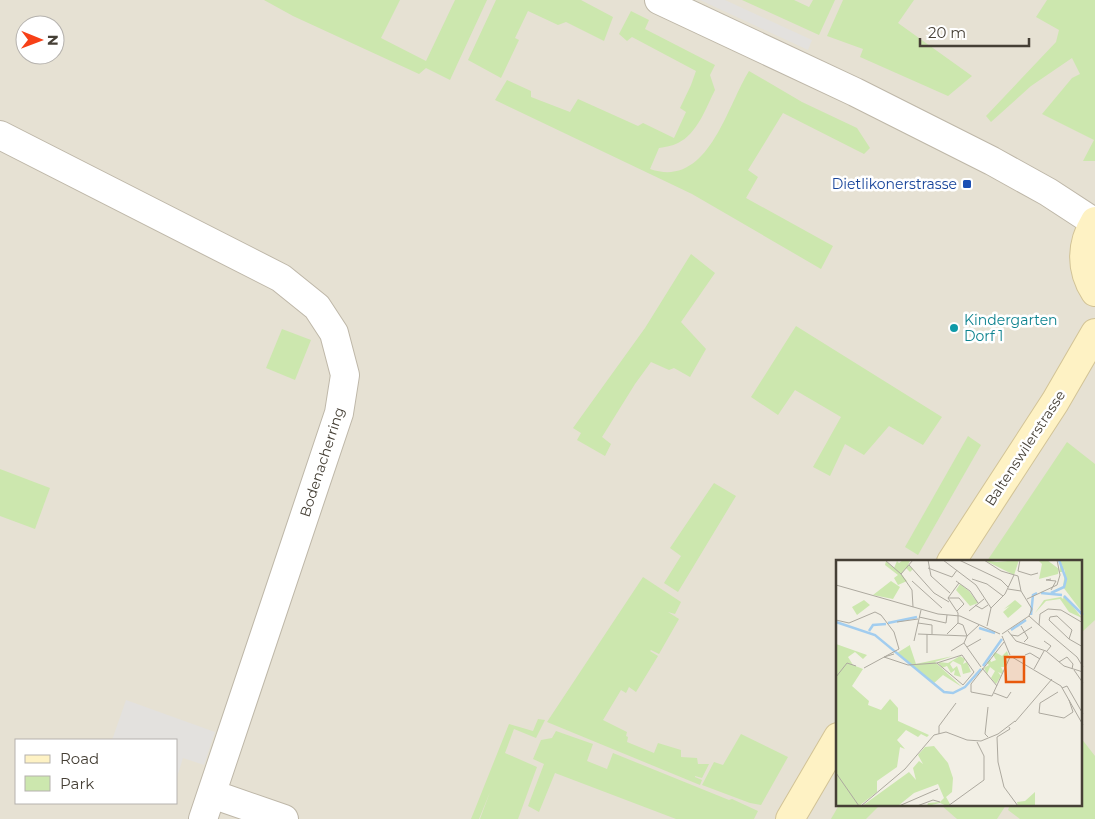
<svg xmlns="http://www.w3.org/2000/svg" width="1095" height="819" viewBox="0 0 1095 819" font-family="Montserrat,sans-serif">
<rect width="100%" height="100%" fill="#f2efe5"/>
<path fill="#e6e1d3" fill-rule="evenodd" d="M0,0h1095v819h-1095zM25,25h30v30h-30zM838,562h243v243h-243zM16,740h160v63h-160z"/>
<g fill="#cce7ae">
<path d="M264,0h136l-19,38 45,23 29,-61h32l-37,80 -24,-12 -7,6 -126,-58z"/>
<path d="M496,0h85l32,17 -9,24 -38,-19 -8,3 -30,-14 -13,27 4,2 -18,38 -33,-18z"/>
<path d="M742,0h52l15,7 4,-7h22l-16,35z"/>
<path d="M843,0h71l-16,23 74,53 -24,20 -88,-39 3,-8 -36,-13z"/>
<path d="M1047,0h48v161h-12l11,-21 -52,-26 30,-36 8,-4 -8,-16 -41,28 -40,36 -5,-6 70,-74 3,-12 -23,-13z"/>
<path d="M631,11l18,9 -4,9 70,36 -5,10 5,15c-9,18 -18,44 -37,53 -6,3 -13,4 -19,5l-9,21c58,20 76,-61 99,-98l53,31 55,26 13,20 -6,6 -81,-41 -35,57 10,7 -12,21 87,48 -12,23 -129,-75 -197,-94 12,-20 24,11v6l39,15 8,-13 60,27 5,-3 31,15 12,-26 -6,-4 11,-23 5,-14 -64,-34 -5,4 -8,-7z"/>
<path d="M691,254l24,19 -34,49 25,27 -16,28 -16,-9 -5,2 -18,-8 -16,22 -33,53 9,7 -6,12 -28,-16 4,-7 -8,-5 72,-100z"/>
<path d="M796,326l146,91 -19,28 -34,-19 -25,29 -19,-11 -15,32 -17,-9 28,-50 -46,-27 -17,25 -27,-18z"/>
<path d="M282,329l29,11 -16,40 -29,-12z"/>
<path d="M968,436l13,9 -63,110 -13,-8z"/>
<path d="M1067,442l28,22v156l-14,13v-71l-94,-1z"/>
<path d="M0,469l50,19 -15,41 -35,-13z"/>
<path d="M714,483l22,13 -58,96 -14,-9 17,-27 -11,-8z"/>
<path d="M643,577l38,25 -6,12 -7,-2 11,7 -20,35 -8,-4 -1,1 8,5 -22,36 -7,-5 -3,6 -5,-3 -18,30 24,12 -1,4 2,1 -1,5 27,11 4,-10 23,7v7l16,1 1,6h11l-7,14 -7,-2v1l7,3 -2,5 -153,-63z"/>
<path d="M538,719l7,1 -9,18 -22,-9 -9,24 32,14 -19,52h-38l10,-27 -11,27h-8l38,-95 24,7z"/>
<path d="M556,731l37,13 -6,17 20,8 6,-16 116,47 3,-1 26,12 -4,8h-78l-121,-46 -16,39 -11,-6 16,-42 -11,-5 8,-19 11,-2z"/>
<path d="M741,734l47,23 -27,48 -11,-2 -48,-18 12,-23 9,3z"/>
<path d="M1081,738l14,18v63h-75l-12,-9 2,-5h71z"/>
<path d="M839,805h41l-14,14h-35z"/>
<path d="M941,805h65l-9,14h-40z"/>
</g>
<g fill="#e3e1de">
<path d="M700,0h25l87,40 -4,10z"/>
<path d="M126,700l89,32 -11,33 -21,-7 -7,22v-40h-64z"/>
</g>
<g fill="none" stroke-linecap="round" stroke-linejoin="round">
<defs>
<g id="minor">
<path d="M659,0l196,92 137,69 56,31 46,30"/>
<path d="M0,135l281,143 36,29 17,26 11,42 -6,38 -136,406"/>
<path d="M212,794l72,25"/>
</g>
<g id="secondary">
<path d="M1095,221c-14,23 -15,48 0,71"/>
<path d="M951,562l104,-160 40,-69"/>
<path d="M790,819l48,-82"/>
</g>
</defs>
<use href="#minor" stroke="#beb7a8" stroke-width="30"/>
<use href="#secondary" stroke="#d2c396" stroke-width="30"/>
<use href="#minor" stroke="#fff" stroke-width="28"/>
<use href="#secondary" stroke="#fef2c4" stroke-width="28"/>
</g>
<rect fill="#1a4fb4" stroke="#fff" stroke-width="2" x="962" y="179" width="10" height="10" rx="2.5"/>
<circle fill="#0f9aa8" stroke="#fff" stroke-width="2" cx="954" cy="328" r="5"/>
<g text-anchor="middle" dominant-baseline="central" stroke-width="5" stroke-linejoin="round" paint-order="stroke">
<g font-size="14" fill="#164399" stroke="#fff" text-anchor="end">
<text x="957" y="184">Dietlikonerstrasse</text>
</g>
<g font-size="14" fill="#0d838f" stroke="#fff" text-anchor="start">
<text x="964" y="320">Kindergarten<tspan x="964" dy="16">Dorf 1</tspan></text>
</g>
<g font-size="14" fill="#453f35" stroke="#fff">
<text transform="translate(1025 448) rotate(-57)">Baltenswilerstrasse</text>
<text transform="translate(322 462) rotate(-72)">Bodenacherring</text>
</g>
</g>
<g transform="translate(836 560)">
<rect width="246" height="246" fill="#f2efe5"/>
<path d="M67,0l7,1 -2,4 5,4 -3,3 -4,-4 -5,6 6,7 -9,4 -4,-7 4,-3 -13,-10 1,-4 8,7 3,-7 2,2zM148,0l13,2 22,-2 -5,15zM202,0h9l12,9 -1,5 -19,5 3,-15zM222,0h24v52l-19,-25 2,-15 -1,-3v3h-4v-8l3,2zM55,21l9,6 -7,12 -20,-4zM124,24l9,7 9,12 -8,3 -14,-16zM228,35l18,23 -13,-6 -9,-13 -14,2 -11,12 9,-13 17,-3 2,2zM28,40l6,5 -13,10 -5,-8zM179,40l7,6 -14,12 -5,-6 7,-6 -6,3zM0,84l31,11 -4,4 -8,-7 -7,5 5,8 10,4 -11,17 17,15 -1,4 13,5 9,-11 8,9v13l31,14 -2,2 -6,-3 -3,3 -12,-7 -9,10 8,9 -5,-2 -3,20 -20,14v11l-18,14h-23zM74,85v1l6,18h-5l-14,-11zM171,91l2,6 -5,1 3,3 -3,6h-3l2,4 -1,3 -4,-2 3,4 -5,8 -5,-6 4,-7 -5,-4 -3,7 -3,-6 5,-3 -2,-2 3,-4 1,3 5,-2 -3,-5 2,-3 7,4zM117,96l-18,6 27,25 -19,-12 -10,9 -22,-19zM124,96l5,3 -2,5 4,-2 4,10 -8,2 -2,-9 -8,-4 -3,3 3,5 4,-3 4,11 -7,-2 1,-5 -4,3 -4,-7 -5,2 -4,-6 10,1zM98,186l14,17 5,15 -1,14 -6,5 4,7 -3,2 -7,-3 -13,3 1,-3 12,-1 4,-4 -6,-14 -24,9 -16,13h-36l47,-34 7,8 -3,-12 6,-7 4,3 -5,-9 7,-8zM199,232v14h-17l-1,-4 8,-1z" fill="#cce7ae"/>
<path fill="none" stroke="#a2cdef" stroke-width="2.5" d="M205,33l21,2M215,33l13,-6 2,-8 -7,-19M228,36l19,19M195,55l2,-20 4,-2M0,62l39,13 69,57 9,1 12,-6 16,-18M52,63l29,-6M143,68l16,5M175,70l15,-10M33,71l4,-6 13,-1M147,106l19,-27"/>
<path fill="none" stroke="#ada99f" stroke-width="1" d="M49,0l16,14 11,16 1,17M92,0l3,16 19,17M107,0l33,25 15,23 -4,18M123,0l42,20 7,7M148,0l17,11 17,5 3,15M184,0l-2,11 13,4 7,-2M73,5l25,28 15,9M92,8l24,9 5,-7M65,14l12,-14M136,19l15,5 16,12M215,19l-5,1 10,1 -5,9M76,21l30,27M120,21l14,10 8,12M0,25l102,29 22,2 40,18M172,29l13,2 11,18 -3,7M112,38h11l5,6 -7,7M191,39l30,-14 3,-10 -3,-15M139,45l7,4 6,-4M155,48l14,-14 9,-19M133,51l15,-12M221,56l15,14 -3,9 -20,-19 1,-3zM83,57l27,6 1,-8M0,60l13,3 26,-11 6,3 13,17 5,17 -35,19M61,62l21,-3M82,63l14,2v9M122,63l5,2 4,11 -3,7 17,24M122,63v-10l-10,-15 11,-15M203,65l38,32 6,10M185,66l7,12 -4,4M172,71l8,10 30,10 18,15 19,6M82,74l49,2 12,-11M111,74l11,-11M166,74l27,-18 10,9 1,-11 8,-5 13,1 22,13M175,75l7,1 14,-9M166,76l8,19M233,79l14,8M78,81l7,-31M208,81l7,5 -4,5M168,82l-33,42v8l21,4 18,-39M131,87l14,-8M115,91l13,-8M91,93v-19M58,94l-10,3 24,8 29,-2 25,-8 12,17 -11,13 -26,-22M189,95l5,-2 10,6M176,97l49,29 22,39M223,102l8,-5 6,7 -1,5M146,108l15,18M198,109l10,-18M238,110l9,13M0,117l11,-14 9,3M226,128l5,-2 16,28M158,133l13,5 4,-6M204,143l-1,10 25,5 9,-6 -4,-12M204,143l18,-11M179,162l37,-43M173,167l1,2 -13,8 1,25 6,25 14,19M103,174v-8l17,-23M152,177l-3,-3 3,-27M0,213l23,33M25,246l44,-37 29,-34 12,-3 21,8 14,1 17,-7 17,-13M63,246l39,-17M81,246l16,-6 7,2M112,246l36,-26v-24l-7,-14"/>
<path fill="#e8590c" fill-opacity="0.15" stroke="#e8590c" stroke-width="2.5" d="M169,97h19v25h-18z"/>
<rect width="246" height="246" fill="none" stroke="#453f35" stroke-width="2.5"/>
</g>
<rect x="15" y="739" width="162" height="65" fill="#ffffff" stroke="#b5b2ae"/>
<rect x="25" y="755" width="25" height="8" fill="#fef2c4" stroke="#b5b2ae"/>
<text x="60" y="764" font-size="15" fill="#453f35">Road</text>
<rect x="25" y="776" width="25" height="15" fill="#cce7ae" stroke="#b5b2ae"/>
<text x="60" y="789" font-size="15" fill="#453f35">Park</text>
<g transform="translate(40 40) rotate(91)"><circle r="24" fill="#ffffff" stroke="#b5b2ae"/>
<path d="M0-4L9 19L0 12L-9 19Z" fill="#f74017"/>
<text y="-8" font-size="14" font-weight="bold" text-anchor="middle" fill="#453f35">N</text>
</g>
<path d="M920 38v8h109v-8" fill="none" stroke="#453f35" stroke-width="2.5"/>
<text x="928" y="38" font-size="15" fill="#453f35" stroke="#ffffff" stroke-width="4" paint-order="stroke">20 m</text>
</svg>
